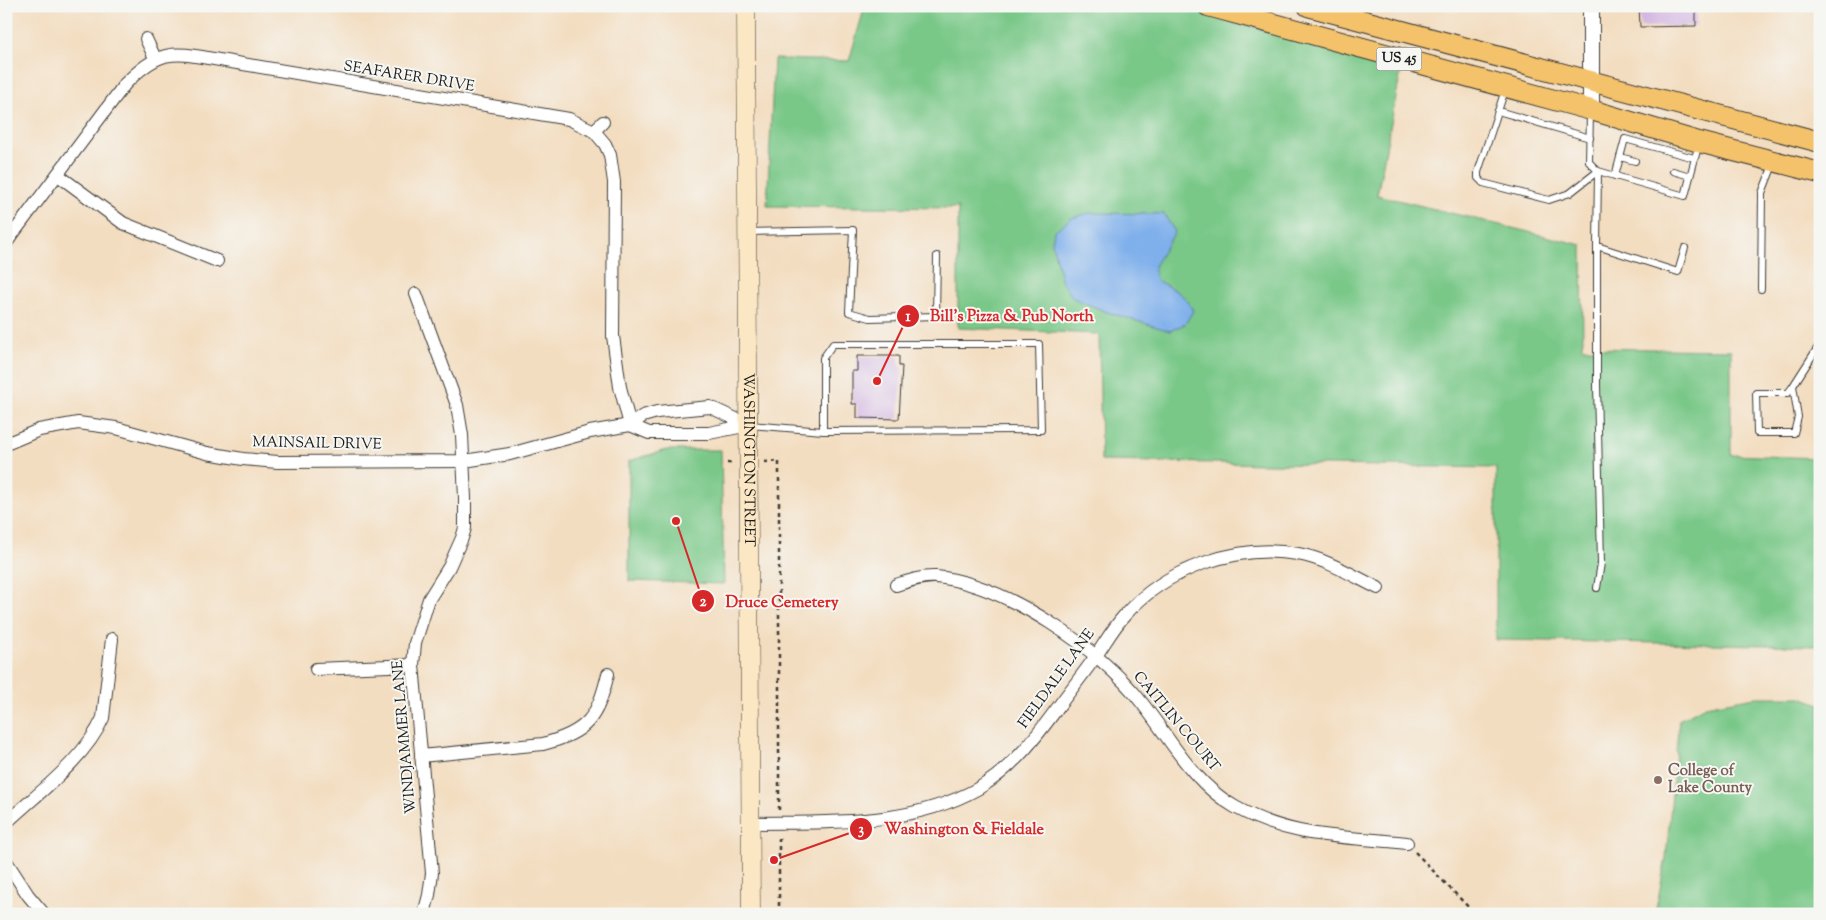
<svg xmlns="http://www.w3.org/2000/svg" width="1826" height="920" viewBox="0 0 1826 920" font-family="'Sorts Mill Goudy',serif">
<rect width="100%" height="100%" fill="#f6f6f2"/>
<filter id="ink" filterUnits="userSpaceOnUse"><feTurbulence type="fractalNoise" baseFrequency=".02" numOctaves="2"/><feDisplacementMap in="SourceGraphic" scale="10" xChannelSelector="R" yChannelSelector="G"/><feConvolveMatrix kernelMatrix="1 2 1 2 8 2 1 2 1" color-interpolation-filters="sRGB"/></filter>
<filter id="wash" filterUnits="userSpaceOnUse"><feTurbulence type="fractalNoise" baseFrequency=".0096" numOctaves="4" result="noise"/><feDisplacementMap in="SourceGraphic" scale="20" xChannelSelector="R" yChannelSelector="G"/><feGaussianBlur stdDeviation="1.12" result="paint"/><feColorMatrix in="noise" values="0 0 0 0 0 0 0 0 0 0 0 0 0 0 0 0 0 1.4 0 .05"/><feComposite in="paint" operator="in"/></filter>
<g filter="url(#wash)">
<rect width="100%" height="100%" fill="#f3ddc0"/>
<g fill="#79c888" stroke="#4a7252">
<path d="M865,6h312l225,60 -25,129 205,50 1,103 148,2v105l89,3v188l-324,-6v-172l-395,-7 -2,-127 -141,-6v-120l-191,-2 7,-147 75,2z"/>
<path d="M666,450h55l3,134 -95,-3v-120z"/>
<path d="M1755,697h46l19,7v210h-165l11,-56 13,-138 26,-14z"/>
</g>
<path fill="#80b0eb" stroke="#4e6684" d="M1089,213l75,1 11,18 -21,34 2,14c16,9 30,13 37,31l-8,13 -15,7 -63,-19 -34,-14 -11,-16 -10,-39 2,-12 18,-13z"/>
<g id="blocks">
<g fill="#d4b7e2">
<path d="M1639,6h57v20l-56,1z"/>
<path d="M857,356h42v10h3l-3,53 -42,-1v-14h-5v-33h5z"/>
</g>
</g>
</g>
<g filter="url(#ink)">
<use href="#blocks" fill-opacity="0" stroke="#3c3935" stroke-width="1"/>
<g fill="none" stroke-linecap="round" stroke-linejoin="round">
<defs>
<g id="service">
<path d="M1505,90l-27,82v6l5,5 66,17 21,-7 28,-22 87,25 14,-53"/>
<path d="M1498,111l92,27"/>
<path d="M1590,113l-1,49 9,9 -1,75 81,26 7,-24"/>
<path d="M1620,157l15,4"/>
<path d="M1673,171l17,5"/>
<path d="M1615,176l10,-37 69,19"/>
<path d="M748,232l105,-2 -4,82 21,6 66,-2 1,-60"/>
<path d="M1761,289l1,-96 11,-28"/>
<path d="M1793,386l-5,7h-32l1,40h37l4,-16 -5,-31 27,-42"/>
<path d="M750,425l73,6 218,-1 -2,-86h-206l-10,14v73"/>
<path d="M1597,588l4,-25 -4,-178v-139"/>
</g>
<g id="minor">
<path d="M146,39l9,19"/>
<path d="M594,131l9,-9"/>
<path d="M58,175l65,48 94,38"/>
<path d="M6,243l119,-159c38,-39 51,-31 100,-23l344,58 25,12 11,13 5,11 4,27 -1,154 7,51 10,38"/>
<path d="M416,294l41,111 5,30 3,63v30l-3,10 -13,29 -20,32 -14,44 -2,22 19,208 -3,22 -5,19"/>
<path d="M630,425l19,8h60l40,-8"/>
<path d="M6,444l33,-14 39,-7 38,5 91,25 36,6 35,3 186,-1 46,-7 80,-22 40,-7 13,-9 14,-4 53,-5 39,18"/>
<path d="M896,585c13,-4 26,-9 40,-8 69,7 165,72 206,126 29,37 51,80 93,104 57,32 109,29 172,36"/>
<path d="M316,669l97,-4"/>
<path d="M421,756l122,-12c45,-12 54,-26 65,-70"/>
<path d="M6,823c32,-30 79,-64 97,-105l9,-79"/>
<path d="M751,823c76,-1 159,4 228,-35 36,-21 61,-56 85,-89 12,-16 23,-30 34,-46 8,-12 16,-26 26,-37 41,-47 112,-73 174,-62 28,5 54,21 80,34"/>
<path d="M6,861l22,34 16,19"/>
</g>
<path id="tertiary" d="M1591,6v104"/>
<g id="secondary">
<path id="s1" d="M746,6l5,908"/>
</g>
<g id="primary">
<path d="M1208,6l383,104 108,32 121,31"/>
<path d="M1308,6l512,136"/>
</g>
</defs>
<use href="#service" stroke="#3c3935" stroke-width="8"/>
<use href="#minor" stroke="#3c3935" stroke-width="14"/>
<use href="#tertiary" stroke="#3c3935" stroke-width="18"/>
<use href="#secondary" stroke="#3c3935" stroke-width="19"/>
<use href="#primary" stroke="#3c3935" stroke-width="22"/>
<g stroke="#3c3935" stroke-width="2.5" stroke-dasharray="4 4" stroke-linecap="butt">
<path d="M764,462l15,-1v349"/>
<path d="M727,463h6"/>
<path d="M1415,852l60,62"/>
<path d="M779,914v-79"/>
</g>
<use href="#service" stroke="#fff" stroke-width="6"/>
<use href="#minor" stroke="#fff" stroke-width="12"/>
<use href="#tertiary" stroke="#fff" stroke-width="16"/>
<use href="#secondary" stroke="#fbe7c3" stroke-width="18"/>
<use href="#primary" stroke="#f4c26a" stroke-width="20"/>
</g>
</g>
<circle fill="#8d6e63" stroke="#f6f6f2" stroke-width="2" cx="1658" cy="780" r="5"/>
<g text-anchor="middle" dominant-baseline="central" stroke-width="4" stroke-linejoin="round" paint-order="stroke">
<rect fill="#f6f6f2" stroke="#5d5d5c" stroke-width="1" x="1376.5" y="47.5" width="45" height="23" rx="4"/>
<g font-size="14" font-weight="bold" fill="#1c1c1c">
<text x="1399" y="59">US 45</text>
</g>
<g font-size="15" fill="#1c1c1c" stroke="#f6f6f2">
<text transform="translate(409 77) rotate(9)">SEAFARER DRIVE</text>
<text transform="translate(317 444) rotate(1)">MAINSAIL DRIVE</text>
<text stroke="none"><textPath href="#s1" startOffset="454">WASHINGTON STREET</textPath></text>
<text transform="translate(1057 679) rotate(-54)">FIELDALE LANE</text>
<text transform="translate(1176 722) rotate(50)">CAITLIN COURT</text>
<text transform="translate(405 737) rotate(-95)">WINDJAMMER LANE</text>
</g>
<g font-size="15" font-weight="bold" fill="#785e54" stroke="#f6f6f2" text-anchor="start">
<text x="1668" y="771">College of<tspan x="1668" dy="17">Lake County</tspan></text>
</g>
</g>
<path fill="none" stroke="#d62828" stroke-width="2" d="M877 381L908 316M676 521L703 601M774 860L861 829"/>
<g fill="#d62828" stroke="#f6f6f2" stroke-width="2">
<circle cx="877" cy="381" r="5"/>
<circle cx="676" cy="521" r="5"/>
<circle cx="774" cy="860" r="5"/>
<circle cx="908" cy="316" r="12"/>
<circle cx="703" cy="601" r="12"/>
<circle cx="861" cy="829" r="12"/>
</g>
<g font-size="15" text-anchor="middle" font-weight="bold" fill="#fff">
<text x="908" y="321">1</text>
<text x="703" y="606">2</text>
<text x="861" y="834">3</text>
</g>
<g font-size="16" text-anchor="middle" font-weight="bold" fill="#d62828" stroke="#f6f6f2" stroke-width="4" stroke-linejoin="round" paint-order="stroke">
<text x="1012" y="321">Bill's Pizza &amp; Pub North</text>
<text x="782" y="607">Druce Cemetery</text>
<text x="964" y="834">Washington &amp; Fieldale</text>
</g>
<rect width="1826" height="920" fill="none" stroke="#f6f6f2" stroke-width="25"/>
</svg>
